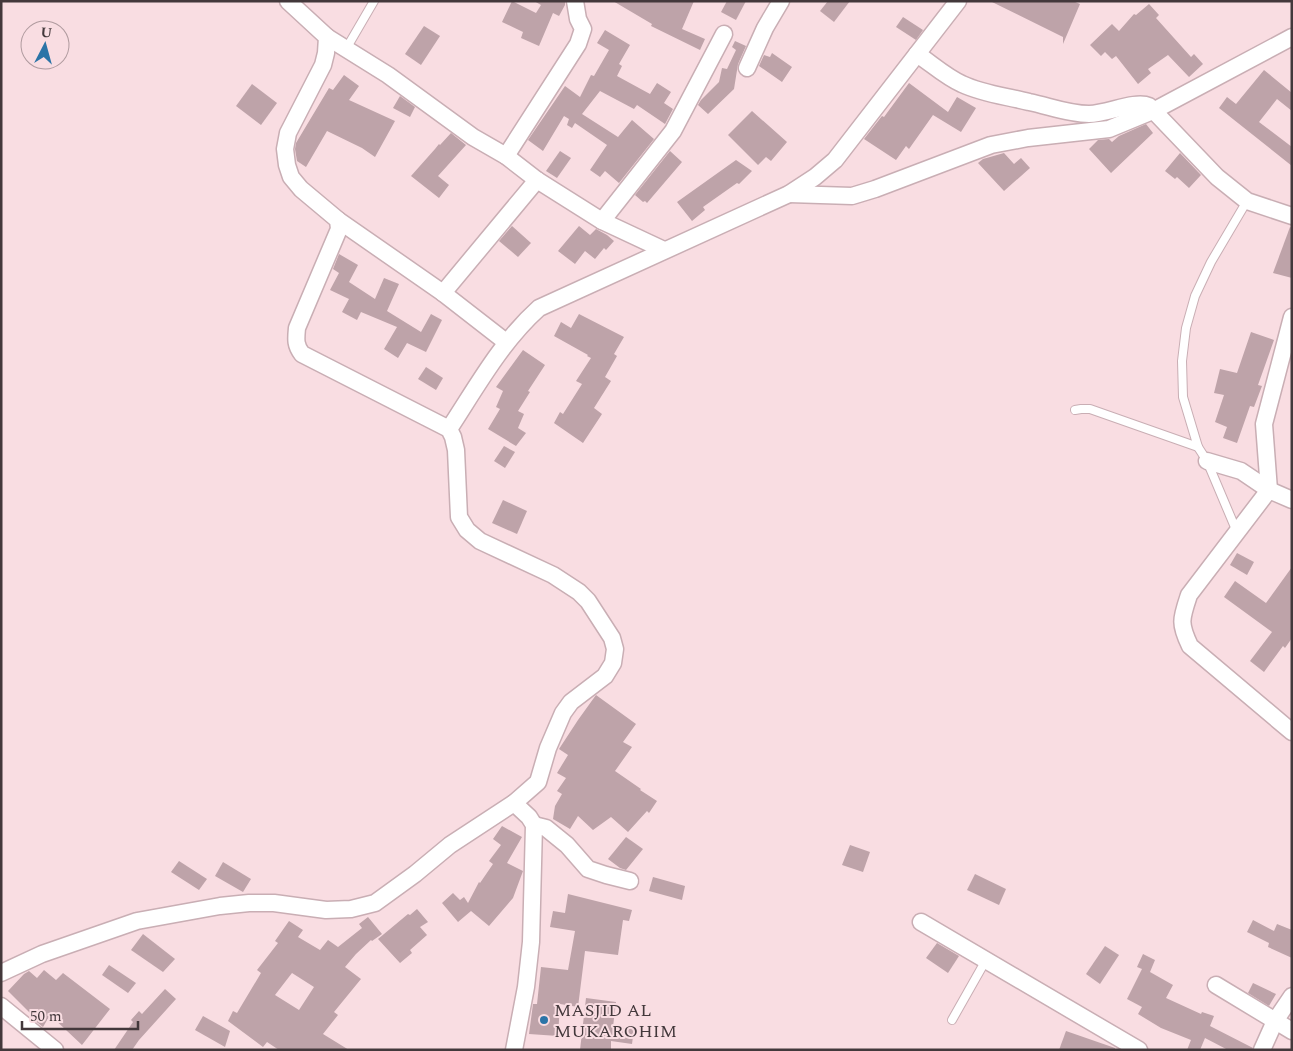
<svg xmlns="http://www.w3.org/2000/svg" width="1293" height="1051" viewBox="0 0 1293 1051" font-family="Spectral,serif">
<rect width="100%" height="100%" fill="#f9dde2"/>
<g fill="#bea3a9" fill-rule="evenodd">
<path d="M512,1l24,12 5,-8 -7,-4h31v4l-6,11 -6,-3 -14,33 -18,-8 2,-6 -21,-10z"/>
<path d="M613,1h81l-12,28 23,10 -5,11 -49,-24 1,-2z"/>
<path d="M727,1h19l-10,19 -15,-8z"/>
<path d="M828,1h22l-16,21 -14,-11z"/>
<path d="M990,1h83l7,3 -17,40v-7z"/>
<path d="M1149,4l10,11 -3,3 35,39 3,-3 9,10 -14,13 -21,-22 -20,14 3,4 -13,11 -22,-28 -4,3 -7,-7 -4,4 -11,-11 22,-21 7,7 15,-17 2,1z"/>
<path d="M903,17l20,13 -7,10 -20,-13z"/>
<path d="M424,26l16,10 -19,29 -16,-11z"/>
<path d="M605,30l25,15 -11,19 3,2 -5,10 33,18 7,-11 14,9 -7,11 9,6 -8,15 -28,-19 -3,4 -34,-18 -18,23 36,23 14,-17 22,19 -35,44 -14,-12 -5,6 -10,-7 17,-25 -32,-22 -3,5 -5,-3 2,-6 -5,-3 -21,35 -15,-11 37,-54 15,11 11,-22 3,1 15,-26 -12,-7z"/>
<path d="M735,41l11,5 -8,18 -4,25 -26,25 -10,-9 3,-5 18,-18 3,-14 5,1 9,-19 -4,-3z"/>
<path d="M772,53l20,14 -10,15 -23,-16 5,-11 6,2z"/>
<path d="M1264,70l28,23v18l-15,-12 -18,23 33,25v19l-73,-58 8,-11 9,7z"/>
<path d="M344,75l15,11 -10,14 46,21 -20,36 -13,-9 -35,-17 -21,36 -9,-6 -2,-12 1,-6 33,-55 4,2z"/>
<path d="M909,83l39,29 9,-15 19,11 -15,24 -28,-17 -24,34 -3,-3 -10,14 -32,-21 18,-23 2,1z"/>
<path d="M252,84l25,19 -16,22 -25,-19z"/>
<path d="M400,96l15,11 -5,10 -17,-9z"/>
<path d="M752,111l35,31 -16,19 -5,-4 -8,8 -30,-30z"/>
<path d="M1146,124l7,9 -42,40 -22,-24 9,-9 11,-1 3,3 7,-6z"/>
<path d="M451,133l15,12 -28,31 11,9 -10,13 -28,-22 24,-27 4,-5 1,1z"/>
<path d="M560,151l11,7 -14,20 -11,-7z"/>
<path d="M670,151l12,11 -35,41 -2,-2 -2,1 -8,-7z"/>
<path d="M1004,153l10,11 7,-6 9,10 -26,23 -26,-28 5,-4z"/>
<path d="M1180,153l21,22 -12,13 -12,-11 -2,2 -10,-8z"/>
<path d="M736,160l16,11 -13,13 -2,-1 -34,24 2,3 -13,11 -15,-19z"/>
<path d="M512,226l19,17 -13,14 -19,-16z"/>
<path d="M579,226l11,9 6,-6 11,6 7,6 -8,9 -2,-2 -9,11 -10,-8 -10,13 -17,-13z"/>
<path d="M1290,227l2,1v50l-19,-5z"/>
<path d="M339,254l19,11 -9,17 26,17 9,-21 15,6 -12,27 34,21 10,-18 11,6 -16,32 -19,-9 -9,15 -14,-9 13,-22 -36,-15 -4,8 -15,-8 7,-13 -19,-9 9,-17 -6,-4z"/>
<path d="M579,314l45,23 -10,17 3,2 -12,21 6,4 -17,27 8,6 -19,29 -29,-20 6,-11 3,2 19,-30 -6,-3 15,-23 -4,-2 1,-1 -34,-19 7,-14 10,6z"/>
<path d="M1251,332l23,8 -16,45 4,1 -8,21 -4,-1 -13,37 -14,-5 4,-11 -12,-5 9,-27 -10,-2 6,-24 17,4z"/>
<path d="M523,350l22,15 -17,26 2,1 -12,19 6,3 -6,14 8,5 -10,13 -28,-17 12,-20 -4,-2 7,-16 -7,-4z"/>
<path d="M426,367l17,11 -7,12 -18,-11z"/>
<path d="M504,446l11,6 -10,16 -11,-7z"/>
<path d="M503,500l24,11 -10,23 -25,-11z"/>
<path d="M1237,553l17,9 -7,13 -17,-10z"/>
<path d="M1292,567v71l-7,10 -2,-2 -19,26 -14,-11 22,-29 -48,-35 11,-16 31,22z"/>
<path d="M596,695l40,29 -13,18 9,5 -17,24 26,18 -1,1 17,11 -8,12 -2,-2 -19,21 -17,-15 -18,13 -15,-14 -8,13 -17,-10 2,-13 7,-12 -5,-3 9,-13 -9,-5 11,-18 -9,-6 19,-29z"/>
<path d="M502,826l20,11 -15,26 16,8 -10,27 -24,28 -18,-15 -13,11 -16,-19 11,-10 7,7 4,-3 4,6 11,-21 1,1 13,-19 -4,-3 12,-16 -8,-6z"/>
<path d="M626,837l17,12 -17,21 -6,-2 -12,-9z"/>
<path d="M850,845l20,7 -7,20 -21,-7z"/>
<path d="M179,861l28,18 -8,11 -28,-18z"/>
<path d="M223,862l28,17 -8,13 -28,-16z"/>
<path d="M975,874l31,15 -7,16 -32,-15z"/>
<path d="M653,877l32,9 -3,14 -33,-9z"/>
<path d="M568,894l64,16 -3,11 -6,-1 -5,35 -33,-4 -7,56 -18,-3 -2,32 -29,-2 4,-30h4l4,-37 27,3 7,-39 -25,-4 3,-16 12,2z"/>
<path d="M417,909l11,13 -8,5 7,8 -17,15 2,3 -12,10 -22,-24 30,-25 2,1z"/>
<path d="M368,917l14,17 -10,7 -1,-1 -15,14 -11,13 16,12 -27,33 4,3 -15,19 26,16h-70l-12,-8 -4,5 -35,-26 5,-10 4,2 24,-40 -4,-3 21,-27 -3,-2 14,-20 14,9 -5,7 22,13 8,-10 10,7 24,-19 -3,-4zM292,973l22,14 -15,23 -24,-15z"/>
<path d="M1253,920l21,11 3,-7 15,6v28l-24,-11 1,-4 -22,-11z"/>
<path d="M143,934l32,25 -12,13 -32,-22z"/>
<path d="M937,943l22,13 -11,17 -22,-15z"/>
<path d="M1105,946l14,9 -19,29 -14,-10z"/>
<path d="M1143,954l12,6 -5,12 23,13 -7,13 35,16 1,-2 12,4 -4,10 43,22 -1,2h-24l-23,-12 -5,12h-13l4,-10 -30,-12 -23,-14 4,-7 -15,-8 15,-30 -5,-2z"/>
<path d="M109,965l27,18 -8,10 -26,-18z"/>
<path d="M44,970l12,10 7,-7 47,36 -28,36 -32,-30 -7,12 -10,-8 1,-2 -26,-26 16,-17 5,-3 8,7z"/>
<path d="M1253,983l23,11 -7,12 -21,-13z"/>
<path d="M165,989l11,10 -37,41 -7,10h-18l19,-28 -2,-2 8,-9 3,3z"/>
<path d="M586,998l30,4 -3,25 21,2 -2,15 -21,-3v9h-31z"/>
<path d="M203,1016l27,15 -5,16 -30,-17z"/>
<path d="M1066,1031l49,17v2h-56z"/>
</g>
<g fill="none" stroke-linecap="round" stroke-linejoin="round">
<defs>
<g id="lane">
<path d="M346,49l28,-48"/>
<path d="M1075,410l6,-1h9l108,38"/>
<path d="M1237,532l-30,-71 -9,-14 -15,-50 -1,-36 4,-33 9,-32 16,-34 36,-61"/>
<path d="M952,1020l34,-60"/>
</g>
<g id="street">
<path d="M327,37l61,38 85,62 33,19 31,24 65,41 62,29"/>
<path d="M917,54c15,10 29,23 45,30 21,10 44,12 67,18 20,4 39,12 60,12 18,0 46,-14 60,-8l68,71 30,24 45,15"/>
<path d="M747,68l18,-40 16,-27"/>
<path d="M506,156l72,-112 5,-15 -5,-10 -3,-18"/>
<path d="M789,194l63,2 23,-7 116,-44 37,-7 81,-9 46,-19 137,-73"/>
<path d="M338,220l105,73 63,49"/>
<path d="M602,221l71,-90 51,-97"/>
<path d="M443,293l94,-113"/>
<path d="M449,429c27,-41 52,-87 90,-121l250,-114 26,-17 20,-17 123,-159"/>
<path d="M1207,461l34,10 28,19"/>
<path d="M1269,490l-5,-66 28,-107"/>
<path d="M1292,500l-23,-10 -80,105c-8,24 -10,28 1,51l102,86"/>
<path d="M514,803l15,14 5,8 -3,117 -5,45 -12,63"/>
<path d="M534,825l12,3 21,17 21,24 18,6 24,6"/>
<path d="M921,922l218,128"/>
<path d="M1,973l41,-19 95,-33 83,-15 29,-3h25l52,7 25,-1 24,-6 40,-29 35,-29 64,-42 24,-21 10,-34 15,-35 8,-11 34,-26 8,-13 2,-14 -3,-11 -24,-37 -9,-9 -26,-17 -73,-34 -13,-11 -8,-13 -3,-67 -3,-13 -4,-8 -147,-75c-7,-9 -6,-15 -5,-26l42,-99 -1,-9 -37,-31 -10,-12 -4,-12 -2,-16 3,-16 35,-68 3,-12 1,-16 -39,-36"/>
<path d="M1216,985l76,46"/>
<path d="M1,1006l54,44"/>
<path d="M1262,1050l13,-29 17,-25"/>
</g>
</defs>
<use href="#lane" stroke="#c9aeb4" stroke-width="10"/>
<use href="#street" stroke="#c9aeb4" stroke-width="19"/>
<use href="#lane" stroke="#fff" stroke-width="8"/>
<use href="#street" stroke="#fff" stroke-width="16"/>
</g>
<circle fill="#2b74a7" stroke="#f9dde2" stroke-width="2" cx="544" cy="1020" r="5"/>
<g text-anchor="middle" dominant-baseline="central" stroke-width="4" stroke-linejoin="round" paint-order="stroke">
<g font-size="18" fill="#43383b" stroke="#f9dde2" text-anchor="start">
<text x="554" y="1010">MASJID AL<tspan x="554" dy="21">MUKAROHIM</tspan></text>
</g>
</g>
<rect width="1293" height="1051" fill="none" stroke="#43383b" stroke-width="5"/>
<g transform="translate(45 45) rotate(6)"><circle r="24" fill="#f9dde2" stroke="#b09b9f"/>
<path d="M0-4L9 19L0 12L-9 19Z" fill="#2b74a7"/>
<text y="-8" font-size="14" font-weight="bold" text-anchor="middle" fill="#43383b">U</text>
</g>
<path d="M22 1021v8h116v-8" fill="none" stroke="#43383b" stroke-width="2.5"/>
<text x="30" y="1021" font-size="15" fill="#43383b" stroke="#f9dde2" stroke-width="4" paint-order="stroke">50 m</text>
</svg>
